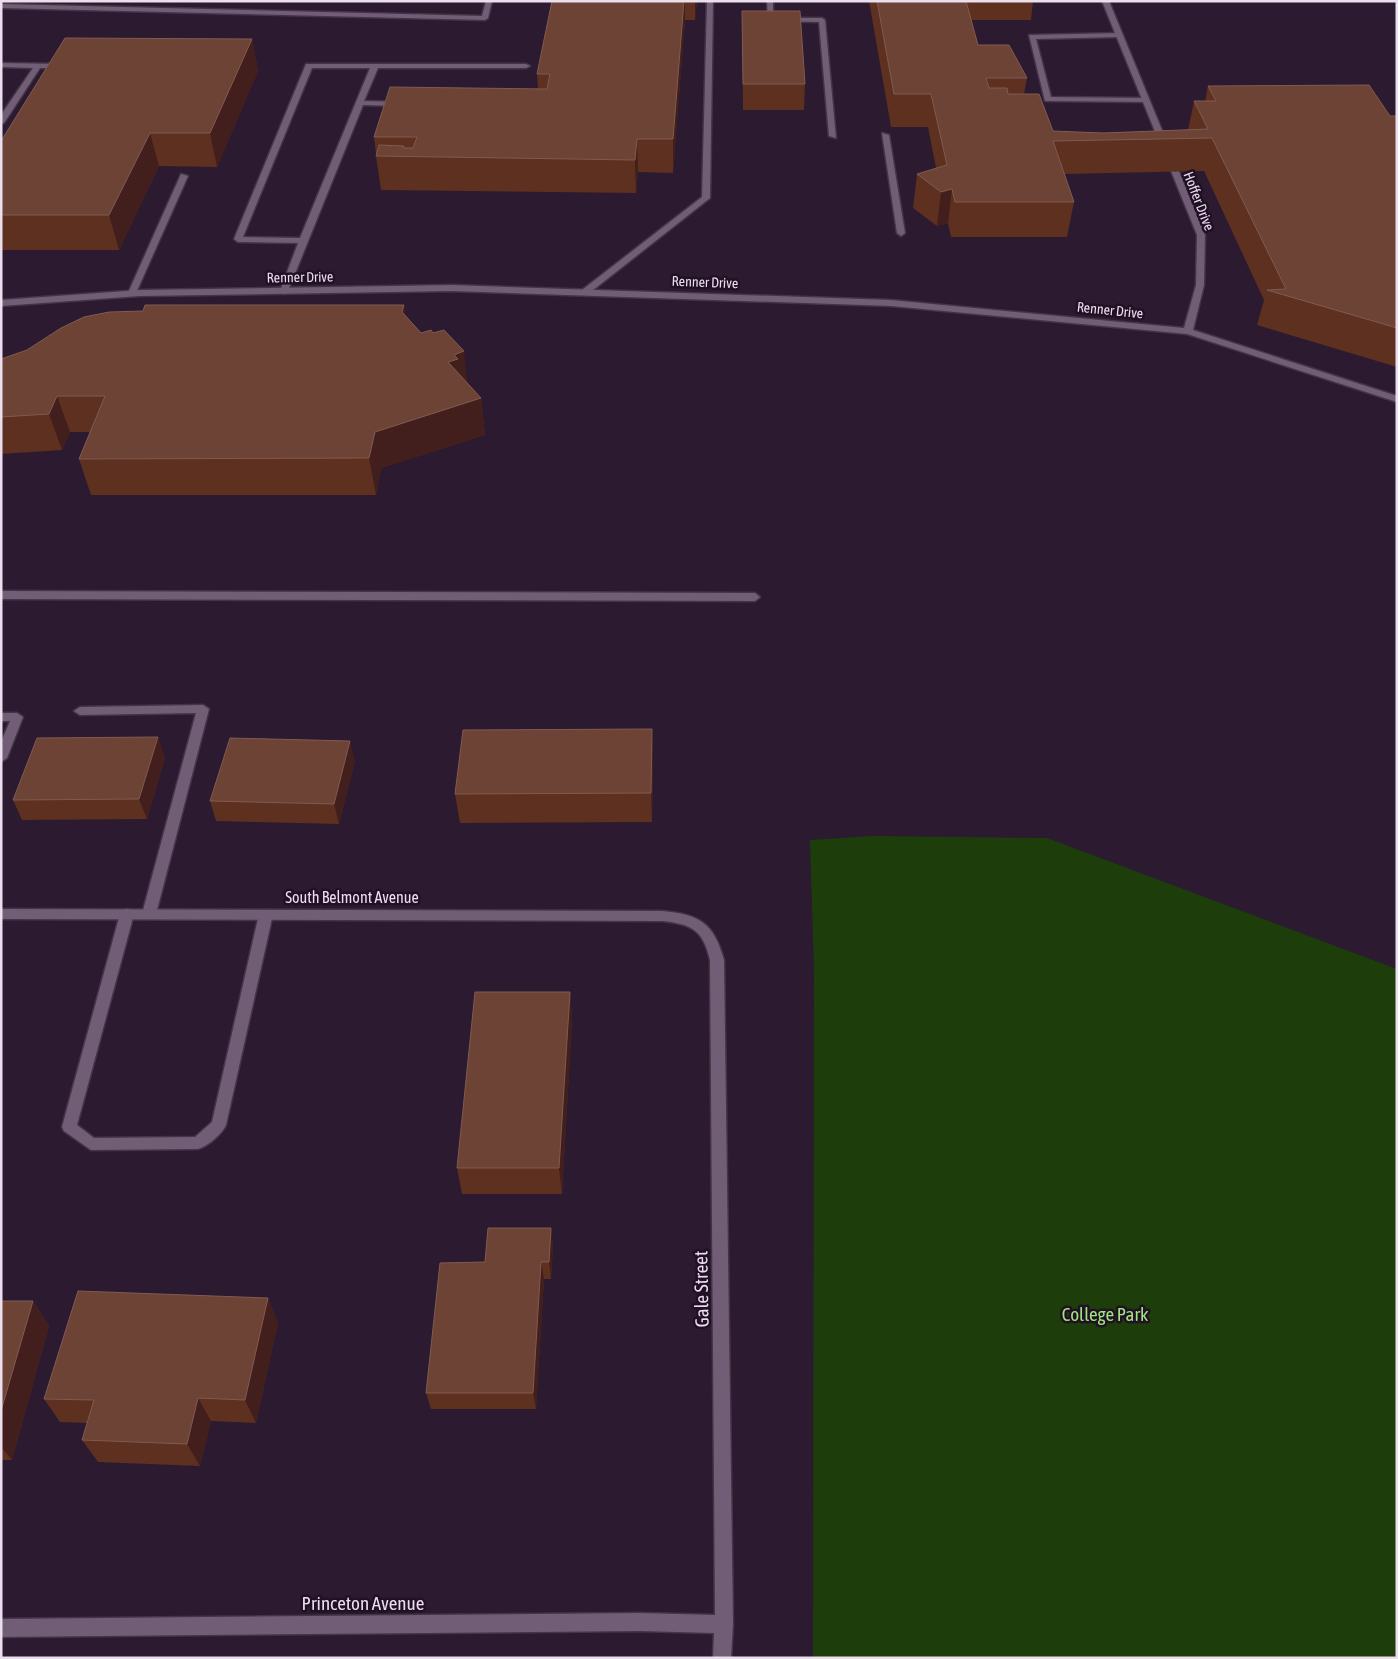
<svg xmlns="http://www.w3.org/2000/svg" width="1398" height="1659" viewBox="0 0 1398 1659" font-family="'Asap Condensed',sans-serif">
<rect width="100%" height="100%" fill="#2b1a30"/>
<path fill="#1d3e0b" d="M872,836l175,2 350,131v689h-584l1,-688 -4,-130z"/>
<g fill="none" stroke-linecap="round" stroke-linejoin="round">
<defs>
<g id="lane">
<path d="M486,1h6l-4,17 -3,2 -484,-12v-4l481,12z"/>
<path d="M707,1h6l-3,197 -122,96h-6v-4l120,-93z"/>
<path d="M767,1h6v17h49l3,2 11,118 -7,-2 -10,-114 -51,-1z"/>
<path d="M1122,33v4h-3l-83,2 15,58 95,1h3v4l-104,-1 -16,-66z"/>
<path d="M1,63l63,1 4,2 -4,2h-24l-36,55h-3v-8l32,-47 -32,-1z"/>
<path d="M306,64h220l4,2 -4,2h-148l-14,33 38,1 4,2 -4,2 -39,-1 -75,186 -4,3 -4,-3 18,-48 -60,-1 -4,-3zM312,68h58l-70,170 -57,-1z"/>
<path d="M882,133l7,2 16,98 -4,3 -4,-3z"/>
<path d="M181,174l7,2 -52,117 -7,2 -1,-2z"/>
<path d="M1,591l754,2 5,4 -5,4 -754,-2z"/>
<path d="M203,705l6,4 -53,205 -2,4h-10l-2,-4 54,-201 -116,2 -6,-4 6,-4z"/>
<path d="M1,713h16l6,4 -16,41 -6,4v-20l9,-21h-9z"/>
<path d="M127,909l5,1 2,4 -57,211 17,13 101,-1 17,-15 47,-208 2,-4h10l2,4 -47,211c-4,9 -18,21 -28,24l-107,1 -27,-19 -2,-4 58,-213 2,-4z"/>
</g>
<g id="street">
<path d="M1102,1h7l96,234 -1,50 -11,45 204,66v6l-210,-68 -296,-28 -439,-15 -312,5 -139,10v-6l139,-10 312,-5 439,15 293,28 12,-43 1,-50z"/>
<path d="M1,909l661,2c37,3 52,12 62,49l9,664 -2,34h-18l1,-25 -74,-2 -639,6v-18l639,-6 75,2 -5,-655c-7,-30 -18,-36 -48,-39l-661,-2z"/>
</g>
</defs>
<use href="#lane" stroke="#433446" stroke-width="3"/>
<use href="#street" stroke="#433446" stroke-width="3"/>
<use href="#lane" fill="#715d76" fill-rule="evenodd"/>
<use href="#street" fill="#715d76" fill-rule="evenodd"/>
</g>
<g fill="#5d301f">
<path d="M552,1h145l-2,19h-10l-12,153 -35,-1 -2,21 -255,-3 -5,-34v-2l-2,-17 164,-48 -1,-15z"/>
<path d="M869,1h164l-2,19h-60l7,25 49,33 -3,16 29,37 50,2 85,-3 6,-29h11l3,-15 182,30h7v251l-140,-42 7,-25 -60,-129 -140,3 10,28 -7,35h-116l-3,-14 -11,3 -24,-18 4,-34 19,-6 -8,-41h-37z"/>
<path d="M742,11l63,73 -1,26h-61z"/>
<path d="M252,39l6,32 -41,96 -58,-1 -40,84h-118v-109z"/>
<path d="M405,315l76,83 4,37 -104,33 -5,27h-285l-12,-36 11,-27h-20l-8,18 -61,4v-95z"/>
<path d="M652,729l1,29 -1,64 -192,1 -5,-29z"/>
<path d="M165,757l-18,62 -125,1 -9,-20z"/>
<path d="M355,761l-16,63 -123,-3 -6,-20z"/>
<path d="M570,992l2,28 -10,174h-100l-5,-26z"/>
<path d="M551,1228l2,17 -2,34h-7l-8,130h-105l-5,-16 59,-131z"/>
<path d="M268,1298l10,25 -22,100 -45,-2 -11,45 -102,-4 -16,-22 5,-17 -27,-1 -16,-23z"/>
<path d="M1,1301h32l16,25 -37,134h-11z"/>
</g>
<g fill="#421f1c">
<path d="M684,1h1v19l-12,153v-34z"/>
<path d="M695,1h2l-2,19z"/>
<path d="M252,39l6,32 -41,96 -7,-34z"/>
<path d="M150,133l9,33 -40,84 -10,-35z"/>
<path d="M637,139l1,33 -2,21 -1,-33z"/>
<path d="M952,189l-4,34 -11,3 4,-34z"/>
<path d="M404,305l5,35 -7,-28z"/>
<path d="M464,351l4,36 -20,-25 6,-7z"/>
<path d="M57,396l13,36 -8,18 -13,-36z"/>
<path d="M481,398l4,37 -104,33 -5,27 -7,-37 6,-26z"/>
<path d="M652,729l1,29 -1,64 -1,-29z"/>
<path d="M158,737l7,20 -18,62 -8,-20z"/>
<path d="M350,741l5,20 -16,63 -5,-20z"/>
<path d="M570,992l2,28 -10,174 -3,-26z"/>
<path d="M551,1228l2,17 -2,34 -2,-17z"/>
<path d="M541,1262l3,17 -8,130 -3,-16z"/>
<path d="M268,1298l10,25 -22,100 -11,-23z"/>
<path d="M33,1301l16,25 -37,134 -11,-13v-36z"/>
<path d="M198,1398l13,23 -11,45 -13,-22z"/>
</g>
<g fill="#6c4335" stroke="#805b52">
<path d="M552,1h132l-11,138h-36l-2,21 -259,-4 3,-11 25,1 -1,2h10l4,-11h-43l16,-50 157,2 3,-15h-13z"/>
<path d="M877,1h89l12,44h31l18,33h-41l3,10h18l1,6h31l14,37 50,2 105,-4 -14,-28h22l-8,-15 161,-1 21,31h7v212l-130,-38 19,-1 -74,-151 -159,3 21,61h-119l-3,-13 -11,3 -24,-18 30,-9 -16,-71h-37z"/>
<path d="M742,11h58l5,73h-62z"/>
<path d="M65,38l187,1 -42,94h-60l-41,82h-108v-74z"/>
<path d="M145,305h259l-2,7 19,21 10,-3 2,3 11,-3 20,21 -10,4 4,4 -10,3 33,36 -106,34 -6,26 -290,1 26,-63h-48l-8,18 -48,3v-58l26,-9 34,-22 23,-11 25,-5 34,-1z"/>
<path d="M652,729l-1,64 -196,1 8,-64z"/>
<path d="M158,737l-19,62 -126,1 24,-62z"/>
<path d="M230,738l120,3 -16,63 -124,-3z"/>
<path d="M475,992h95l-11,176h-102z"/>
<path d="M488,1228h63l-2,34h-8l-8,131h-107l14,-130 45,-1z"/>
<path d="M78,1291l190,7 -23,102 -47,-2 -11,46 -105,-4 12,-40 -50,-1z"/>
<path d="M1,1301h32l-32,110z"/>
</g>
<g text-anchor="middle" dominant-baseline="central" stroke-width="5" stroke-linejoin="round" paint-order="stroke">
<g font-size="14" fill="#ebdfee" stroke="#211026">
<text transform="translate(1199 201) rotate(69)">Hoffer Drive</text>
<text transform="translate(300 277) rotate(-1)">Renner Drive</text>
<text transform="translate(705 282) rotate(2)">Renner Drive</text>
<text transform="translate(1110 310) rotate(6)">Renner Drive</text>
</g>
<g font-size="16" fill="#ebdfee" stroke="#211026">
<text x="352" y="897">South Belmont Avenue</text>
</g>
<g font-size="19" fill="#ebdfee" stroke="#211026">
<text transform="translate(701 1289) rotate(-91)">Gale Street</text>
<text x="363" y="1603">Princeton Avenue</text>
</g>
<g font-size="19" fill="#9ee77c" stroke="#211026">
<text x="1105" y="1314">College Park</text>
</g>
</g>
<rect width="1398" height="1659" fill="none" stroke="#ebdfee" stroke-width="5"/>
</svg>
